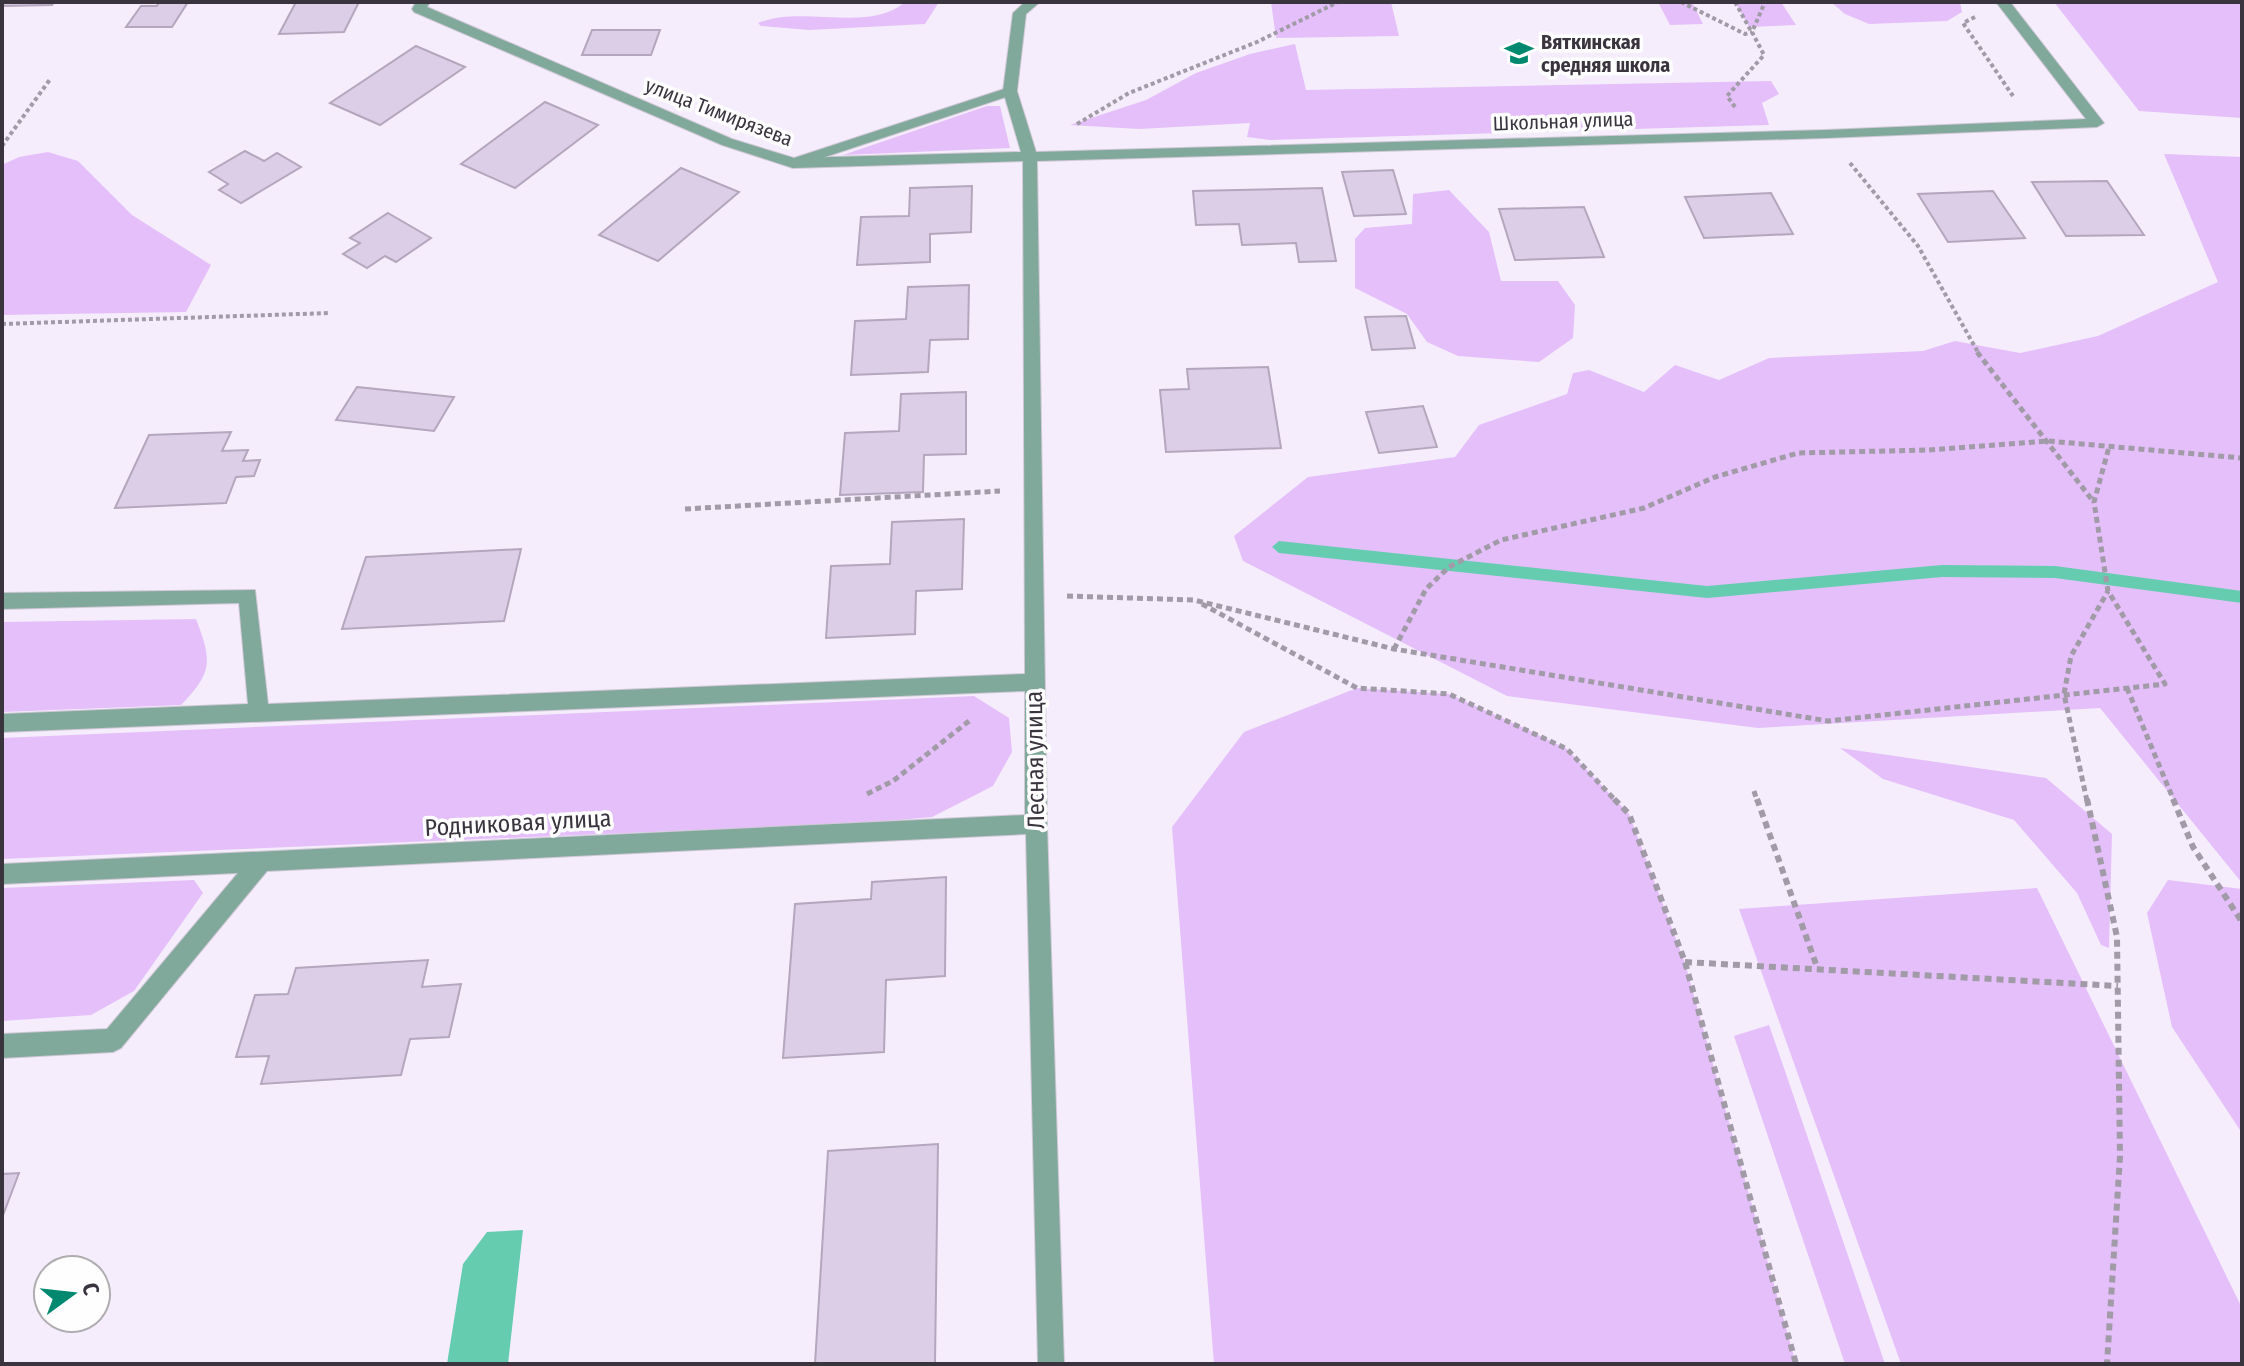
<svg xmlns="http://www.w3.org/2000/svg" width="2244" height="1366" viewBox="0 0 2244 1366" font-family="'Fira Sans Condensed',sans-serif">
<rect width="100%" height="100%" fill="#f6edfc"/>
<g fill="#e4bffa">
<path d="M905,2h34l-14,22 -116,6 -48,-4 -3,-3c45,-19 109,11 147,-21z"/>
<path d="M1271,2h120l8,34 -123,2z"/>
<path d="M1658,2h34l11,22 -33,1z"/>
<path d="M1735,2h46l15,23 -47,2z"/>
<path d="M1831,2h129l2,10 -15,9 -78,3 -24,-10z"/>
<path d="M2054,2h188v116l-103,-7z"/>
<path d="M1295,44l11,46 465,-9 8,13 -17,9 7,22 -499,15 -23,-3 3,-14 -111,6 -69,-4 76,-25 50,-27 54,-19z"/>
<path d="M987,106h13l10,42 -167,7z"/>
<path d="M48,152l30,9 54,54 79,50 -25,47 -184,3v-150l17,-8z"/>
<path d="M2164,154l78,3v726l-142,-175 -342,20 -251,-32 -264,-135 -9,-25 74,-59 147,-20 24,-32 88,-31 6,-21 16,-3 55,22 31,-27 44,15 50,-22 154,-7 32,-10 65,12 78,-17 120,-54z"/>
<path d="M1449,190l40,42 12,49h57l17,24 -2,33 -34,24 -81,-6 -31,-14 -20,-28 -52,-26v-49l10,-11 47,-4 1,-30z"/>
<path d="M196,619c16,42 17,53 -15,86l-179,7v-90z"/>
<path d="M1357,688l92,6 75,34 43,21 62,65 56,149 111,401h-582l-42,-537 72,-95z"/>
<path d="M974,696l35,22 3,34 -19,34 -61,31 -65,6 -865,36v-121z"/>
<path d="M1840,748l206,30 66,56 -3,114 -8,-3 -24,-52 -63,-73 -131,-41z"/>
<path d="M194,880l9,13 -69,98 -43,24 -89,6v-133z"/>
<path d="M2168,880l74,9v244l-70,-106 -25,-114z"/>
<path d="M2037,888l205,420v56h-341l-162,-455z"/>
<path d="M1769,1025l15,43 101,296h-40l-111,-328z"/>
</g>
<path fill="#65ccb0" d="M523,1230l-15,134h-61l16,-100 24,-32z"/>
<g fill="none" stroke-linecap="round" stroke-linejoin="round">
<path fill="#65ccb0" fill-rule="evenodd" d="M1279,541l428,45 235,-21 113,1 187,25v12l-187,-25 -113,-1 -235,21 -428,-45 -7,-6z"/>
</g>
<g fill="#ddcee7" stroke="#b4a6bd" stroke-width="2">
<path d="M2,2h52l-2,3 -50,1z"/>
<path d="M159,2h29l-16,25h-46l15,-21h16z"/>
<path d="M296,2h63l-15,30 -65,2z"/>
<path d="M592,30h68l-9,25h-69z"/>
<path d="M416,46l49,21 -85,58 -50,-22z"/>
<path d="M545,102l53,23 -83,63 -54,-24z"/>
<path d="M245,151l19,10 13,-8 24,14 -60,36 -22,-13 9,-6 -19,-12z"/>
<path d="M681,168l58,24 -81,69 -59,-26z"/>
<path d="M1393,170l13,44 -52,2 -12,-44z"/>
<path d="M2107,181l37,54 -78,1 -34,-54z"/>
<path d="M972,186l-1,46 -41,2v28l-73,3 4,-48 48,-1 1,-28z"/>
<path d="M1322,188l14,73 -37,1 -3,-19 -54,2 -3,-21 -43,1 -3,-34z"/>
<path d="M1993,191l32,47 -77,4 -30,-48z"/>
<path d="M1771,193l22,41 -89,4 -19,-41z"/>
<path d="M1584,207l20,50 -89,3 -16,-51z"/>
<path d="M388,213l43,25 -35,24 -11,-6 -18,12 -24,-14 17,-11 -10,-5z"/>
<path d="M969,285l-1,54 -38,1 -2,32 -77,3 4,-54 51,-2 2,-32z"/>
<path d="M1406,316l9,32 -43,2 -7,-33z"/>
<path d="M1268,367l13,81 -115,4 -6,-62 29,-1 -2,-20z"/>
<path d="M357,387l97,10 -20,34 -98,-11z"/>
<path d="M966,392v62l-42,1 -1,37 -83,3 5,-62 54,-2 2,-37z"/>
<path d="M1423,406l14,41 -58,6 -13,-41z"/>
<path d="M231,432l-9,19 26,-1 -5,11 17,-1 -6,16 -18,1 -10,26 -111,5 34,-73z"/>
<path d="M964,519l-2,70 -46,2 -1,43 -89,4 5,-72 59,-2 2,-42z"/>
<path d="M521,549l-17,72 -162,8 24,-72z"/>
<path d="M946,877l-1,99 -59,4 -2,72 -101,6 12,-154 76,-5 1,-17z"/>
<path d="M428,960l-6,27 39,-3 -12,53 -39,2 -9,36 -140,9 8,-28 -33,1 19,-62 33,-1 8,-26z"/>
<path d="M938,1144l-3,220h-120l13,-213z"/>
<path d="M19,1173l-17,45v-44z"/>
</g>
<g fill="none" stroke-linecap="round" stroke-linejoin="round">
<defs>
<path id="lane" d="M1010,87l7,4 -2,3 -217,72 -5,2 -7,-5 2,-3z"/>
<path id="street" d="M416,2h14l-3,5 305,132 62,19 227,-6 -18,-61 10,-78 12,-11h15l-14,12 -9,77 19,61 790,-22 260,-11 -90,-117h14l94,121 -7,4 -271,11 -789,23 10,663 17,540h-26l-12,-530 -759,37 -146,177 -8,4 -111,6v-24l105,-5 131,-156 -236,11v-20l1023,-49v-124l-1023,41v-18l246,-10 -9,-101 -237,6v-16l253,-3 13,114 757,-30 -2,-513 -230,7 -71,-23 -308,-133 -2,-3z"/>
</defs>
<use href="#lane" stroke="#d0c8d6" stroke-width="2"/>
<use href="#street" stroke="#d0c8d6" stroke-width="2"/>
<g stroke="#a19aa7" stroke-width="4" stroke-dasharray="4 3" stroke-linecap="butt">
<path d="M1681,2l64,32 7,-2"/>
<path d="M1735,2l16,29"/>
<path d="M1975,17l-12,6 50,73"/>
<path d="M1735,107l-8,-11 37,-41 -12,-23 13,-30"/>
<path d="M1077,124l52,-31 128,-51 81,-40"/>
<path d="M2,146l49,-68"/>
<path d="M1850,163l68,83 61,108"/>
<path d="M2,324l327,-11"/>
</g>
<g stroke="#a19aa7" stroke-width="5" stroke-dasharray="6 4" stroke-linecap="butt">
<path d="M1977,352l116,149"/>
<path d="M685,509l315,-18"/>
<path d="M1067,596l127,4 200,49 434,72 337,-37 -57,-93 -14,-89 15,-55"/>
<path d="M1202,604l155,84 92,6 118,55 49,52"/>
<path d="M1394,649l32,-60 23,-22 52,-27 143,-32 71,-31 83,-24 131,-3 119,-9 194,17"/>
<path d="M2127,688l47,113"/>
<path d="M1754,791l3,10"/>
<path d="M867,794l26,-13 76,-60"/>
<path d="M2087,801l-23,-107 7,-38 37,-65"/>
</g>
<g stroke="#a19aa7" stroke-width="6" stroke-dasharray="7 5" stroke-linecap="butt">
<path d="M1614,799l15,15 56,148 111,402"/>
<path d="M1757,799l60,168"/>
<path d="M2087,799l30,138 3,219 -13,208"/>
<path d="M2173,799l20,48 49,75"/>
<path d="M1685,962l433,24"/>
</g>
<use href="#lane" fill="#80a89b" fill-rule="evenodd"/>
<use href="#street" fill="#80a89b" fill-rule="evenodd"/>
</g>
<defs>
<symbol id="school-bare" viewBox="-9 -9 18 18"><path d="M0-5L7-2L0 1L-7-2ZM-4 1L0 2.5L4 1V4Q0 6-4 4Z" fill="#00896e" stroke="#fefefe" stroke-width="2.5" paint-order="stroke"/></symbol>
</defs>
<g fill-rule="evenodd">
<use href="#school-bare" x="1499" y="33" width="40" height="40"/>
</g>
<g text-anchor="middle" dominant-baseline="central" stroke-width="7" stroke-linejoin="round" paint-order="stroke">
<g font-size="20" font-weight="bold" fill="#3a343e" stroke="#fefefe" text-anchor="start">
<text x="1541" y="42">Вяткинская<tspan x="1541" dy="23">средняя школа</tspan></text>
</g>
<g font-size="20" fill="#3a343e" stroke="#fefefe">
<text transform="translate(719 112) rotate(21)">улица Тимирязева</text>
<text transform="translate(1563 121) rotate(-2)">Школьная улица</text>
</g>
<g font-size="24" fill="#3a343e" stroke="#fefefe">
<text transform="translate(1035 760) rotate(-91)">Лесная улица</text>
<text transform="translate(518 823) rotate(-3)">Родниковая улица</text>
</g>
</g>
<rect width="2244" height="1366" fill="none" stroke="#3a343e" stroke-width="8"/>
<g transform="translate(72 1294) rotate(75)"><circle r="38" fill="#fefefe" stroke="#b0adb1" stroke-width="2"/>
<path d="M0-6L14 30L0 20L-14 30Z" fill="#00896e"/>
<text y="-12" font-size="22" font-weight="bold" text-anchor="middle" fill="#3a343e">С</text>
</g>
</svg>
